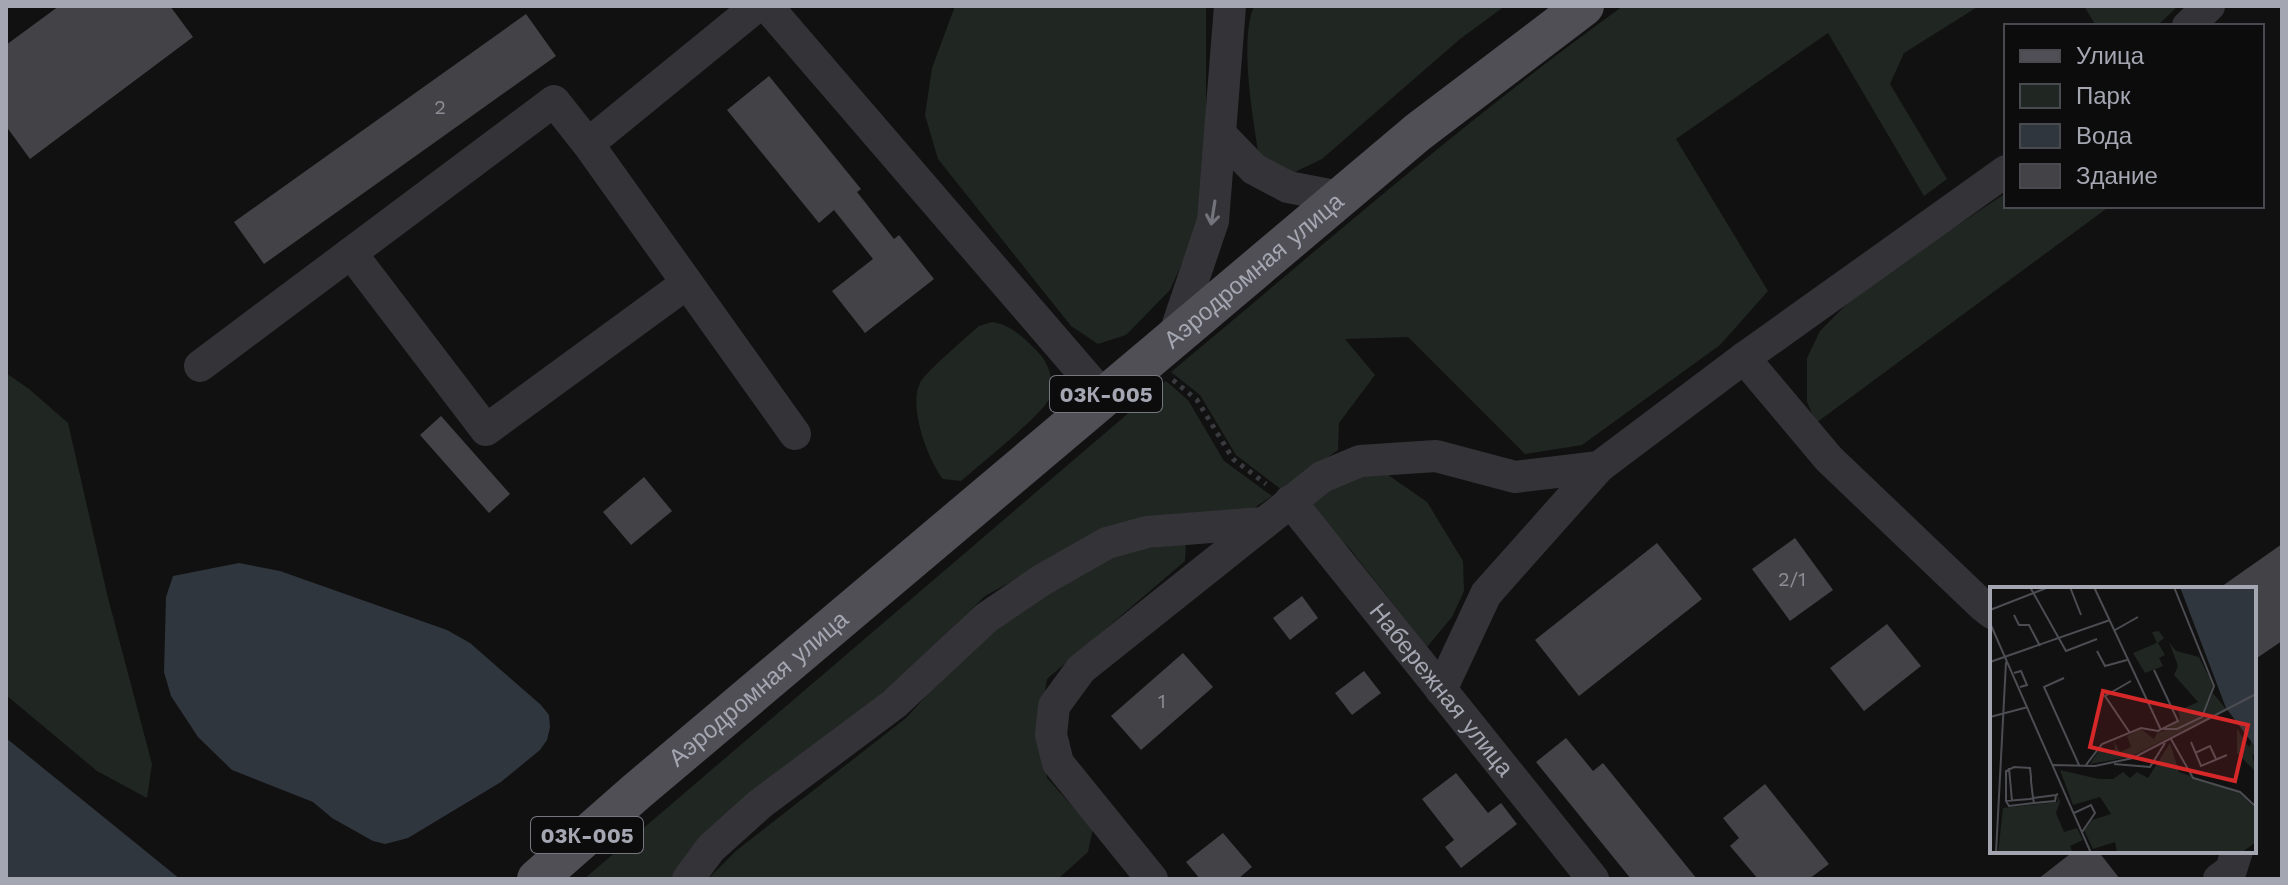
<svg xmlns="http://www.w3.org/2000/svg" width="2288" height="885" viewBox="0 0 2288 885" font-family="'Work Sans',sans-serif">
<rect width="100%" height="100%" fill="#111112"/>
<g fill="#202621">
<path d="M955,6h251v149l-4,64 -32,71 -44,45 -28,9 -27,-18 -133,-167 -13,-44 7,-47z"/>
<path d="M1254,6h251l-45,33 -138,120 -29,14 -34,-16c-6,-39 -20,-116 -5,-151z"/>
<path d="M1623,6h356l-75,47 -14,31 57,95 -23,17 -96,-163 -152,106 92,152 -48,54 -138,100 -57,9 -117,-117 -63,2 30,36 -36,48 -1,27 -56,40 -46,-35 -36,-60 -29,-23c149,-124 295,-253 452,-366z"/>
<path d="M2084,6h94l-21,20h-61z"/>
<path d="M2006,193v13h104l-294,217 -9,-21v-44l13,-27 43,-43z"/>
<path d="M992,322c20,3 32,16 46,30 12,13 17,30 11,47 -7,16 -71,67 -88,82l-18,-2c-15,-19 -35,-72 -23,-96 6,-12 47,-46 59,-57z"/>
<path d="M6,373l23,16 39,34 40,175 44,166 -5,34 -50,-27 -91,-76z"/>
<path d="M1166,381l22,19 36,61 48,35 -30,20 -148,20 -109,60 -100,97 -212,186h-89z"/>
<path d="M1381,470l46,32 36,59 1,30 -12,26 -25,30 -77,-98 -35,-37 -9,-16z"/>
<path d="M1186,544l-1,17 -138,118 -8,50 8,49 46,51 -5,23 -30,27h-350l29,-29 169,-132 49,-54 88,-73 80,-40z"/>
</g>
<g fill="#30363d">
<path d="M239,563l41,8 167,59 23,13 71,62 8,10 1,12 -3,13 -7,10 -39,32 -93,56 -23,6 -12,-3 -41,-23 -19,-16 -81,-32 -34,-33 -27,-41 -7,-24 2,-75 7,-21z"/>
<path d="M6,738l174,141h-174z"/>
</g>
<g fill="#434347">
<path d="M59,6h111l23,31 -163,122 -24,-33v-81z"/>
<path d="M526,14l30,42 -292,208 -30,-42z"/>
<path d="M769,76l92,113 -4,3 37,47 5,-4 35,44 -69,54 -33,-42 41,-32 -39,-49 -15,13 -92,-113z"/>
<path d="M441,416l69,78 -21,19 -69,-78z"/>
<path d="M644,477l28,34 -41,34 -28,-33z"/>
<path d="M1795,538l38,52 -43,31 -38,-52z"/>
<path d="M1657,543l45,56 -123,97 -44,-56z"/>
<path d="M2282,544v97l-28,19v-71h-36z"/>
<path d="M1302,596l16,22 -28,22 -17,-22z"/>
<path d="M1887,624l34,42 -57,45 -34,-43z"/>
<path d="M1183,653l30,34 -72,63 -30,-34z"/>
<path d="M1364,671l17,22 -29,22 -17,-22z"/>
<path d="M1566,738l27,33 10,-8 94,116h-66l-95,-117z"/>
<path d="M1456,773l32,40 13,-10 16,21 -56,44 -16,-21 9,-7 -32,-41z"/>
<path d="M1765,784l64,80 -20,15h-51l-28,-33 9,-8 -16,-20z"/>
<path d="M1223,833l29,34 -14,12h-38l-14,-17z"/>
<path d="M2074,851h24l22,28h-82z"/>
</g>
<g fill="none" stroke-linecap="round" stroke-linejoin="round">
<path stroke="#3a3b3f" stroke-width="5" stroke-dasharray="4 6" stroke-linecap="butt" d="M1173,380l24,20 36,59 33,25"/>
<g stroke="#343438" stroke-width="32">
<path d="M767,6l336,390"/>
<path d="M2188,26l21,-20"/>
<path d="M1221,135l33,34 34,18 52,10"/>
<path d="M588,144l169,-138"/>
<path d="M351,253l135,177 201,-147"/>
<path d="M1174,336l39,-115 17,-215"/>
<path d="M1744,358l85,101 153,146 10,8"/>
<path d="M200,366l354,-265 34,43 207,290"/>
<path id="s1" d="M1290,501l303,378"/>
<path d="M1441,690l45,-96 113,-127"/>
<path d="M688,879l23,-31 49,-44 134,-100 92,-86 56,-38 65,-37 40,-11 115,-9"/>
<path d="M1152,879l-94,-116 -7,-28 3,-29 27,-37 241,-192 38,-16 76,-5 79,21 84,-10 145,-109 262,-187"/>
<path d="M2219,879l12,-9 6,-19"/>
</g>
<path stroke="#4f4f55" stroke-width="40" id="s2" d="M537,879l99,-87 782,-660 166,-126"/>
</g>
<defs><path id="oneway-shaft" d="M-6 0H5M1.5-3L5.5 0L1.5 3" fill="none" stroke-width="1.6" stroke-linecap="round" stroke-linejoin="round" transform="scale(2)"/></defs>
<use stroke="#72737b" href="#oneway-shaft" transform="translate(1213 213) rotate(99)"/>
<g text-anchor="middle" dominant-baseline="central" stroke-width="6" stroke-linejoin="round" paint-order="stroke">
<g font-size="20" fill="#8c8d96">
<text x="440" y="107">2</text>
<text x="1792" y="579">2/1</text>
<text x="1162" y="701">1</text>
</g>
<g fill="#0c0c0d" stroke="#767880" stroke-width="2">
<rect x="1050" y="376" width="112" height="36" rx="6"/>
<rect x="531" y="817" width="112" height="36" rx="6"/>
</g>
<g font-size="22" font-weight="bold" fill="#a4a6b1">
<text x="1106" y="394">03К-005</text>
<text x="587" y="835">03К-005</text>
</g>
<g font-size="24" fill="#a4a6b1" stroke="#0c0c0d">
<text stroke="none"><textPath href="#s2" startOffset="940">Аэродромная улица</textPath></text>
<text stroke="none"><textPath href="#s2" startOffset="292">Аэродромная улица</textPath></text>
<text stroke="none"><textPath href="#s1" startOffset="242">Набережная улица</textPath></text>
</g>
</g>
<g transform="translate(1990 587)">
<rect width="266" height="266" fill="#111112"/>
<path d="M169,44l5,7 -6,5 7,12 -6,3 4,8 -18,7 -12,-20 24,-10 -5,-11zM179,55l7,9 23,6 14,28 -10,30 -25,13h-10l12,-9 -2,-8 20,-9 -24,-27 4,-9zM223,106l13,16 -96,48 -40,7 12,-18 3,7 10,-4 -1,-8 6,11 11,-5 -4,-11 14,-7 13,10 3,-6 45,-15zM247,141l9,16 4,3 1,-6 5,7v10l-4,-4 4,18 -19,-19zM180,156l9,29 59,20 18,17v33l-15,11h-124l-2,-11 -22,7 -9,-19 8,-10 19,-6 -11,-17 -27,8 -13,-35 39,9h14l10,-7 7,6 7,-6 11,6zM67,208l3,6 -4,12 8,19 13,-4 6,12 -13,6 3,7h-75l5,-45 55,-6z" fill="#202621"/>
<path d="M190,0h76v161l-30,-40z" fill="#30363d"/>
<path fill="none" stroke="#4c4d52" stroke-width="2" d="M40,0l36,64 31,-12M80,0l11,28M104,0l67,143M0,23l59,-23M24,28l5,10h10l11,21M0,36l101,230M125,43l23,-13M107,64l8,15 22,-6M0,75l120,-42M24,86l7,-2 6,14 -7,2M74,91l-20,9 35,78M0,130l38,-10M173,142h14l25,-12 12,-31 -40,-99M140,146l-25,-37 26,-15M181,152l22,39 47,14 16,15M201,155l10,24 26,-11M205,166l15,-7 6,13M124,177l36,3 15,-24M63,178l42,1 38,-8 123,-64M96,178l16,-21 39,-16 17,3 20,-10 -24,-51M19,181l3,33M16,214l3,5 25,-3 -1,-5 -2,-17v-4l-1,-9 -16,-1 -8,4v30l24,-2 3,-1 23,-3 2,-1M44,216l21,-2 1,-6M84,226l17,-8 4,8 -13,19M6,266l10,-191"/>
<path fill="#d62828" fill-opacity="0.15" stroke="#d62828" stroke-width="4" d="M113,104l145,34 -13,56 -145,-34z"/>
<rect width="266" height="266" fill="none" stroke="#a4a6b1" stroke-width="4"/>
</g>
<rect width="2288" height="885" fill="none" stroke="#a4a6b1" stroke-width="16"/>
<rect x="2004" y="24" width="260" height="184" fill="#0c0c0d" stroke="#494a4f" stroke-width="2"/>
<rect x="2020" y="50" width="40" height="12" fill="#4f4f55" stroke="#494a4f" stroke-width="2"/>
<text x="2076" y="64" font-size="24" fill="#a4a6b1">Улица</text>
<rect x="2020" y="84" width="40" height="24" fill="#202621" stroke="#494a4f" stroke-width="2"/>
<text x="2076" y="104" font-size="24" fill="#a4a6b1">Парк</text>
<rect x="2020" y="124" width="40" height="24" fill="#30363d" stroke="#494a4f" stroke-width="2"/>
<text x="2076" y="144" font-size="24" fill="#a4a6b1">Вода</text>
<rect x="2020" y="164" width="40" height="24" fill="#434347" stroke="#494a4f" stroke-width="2"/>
<text x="2076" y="184" font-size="24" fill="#a4a6b1">Здание</text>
</svg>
